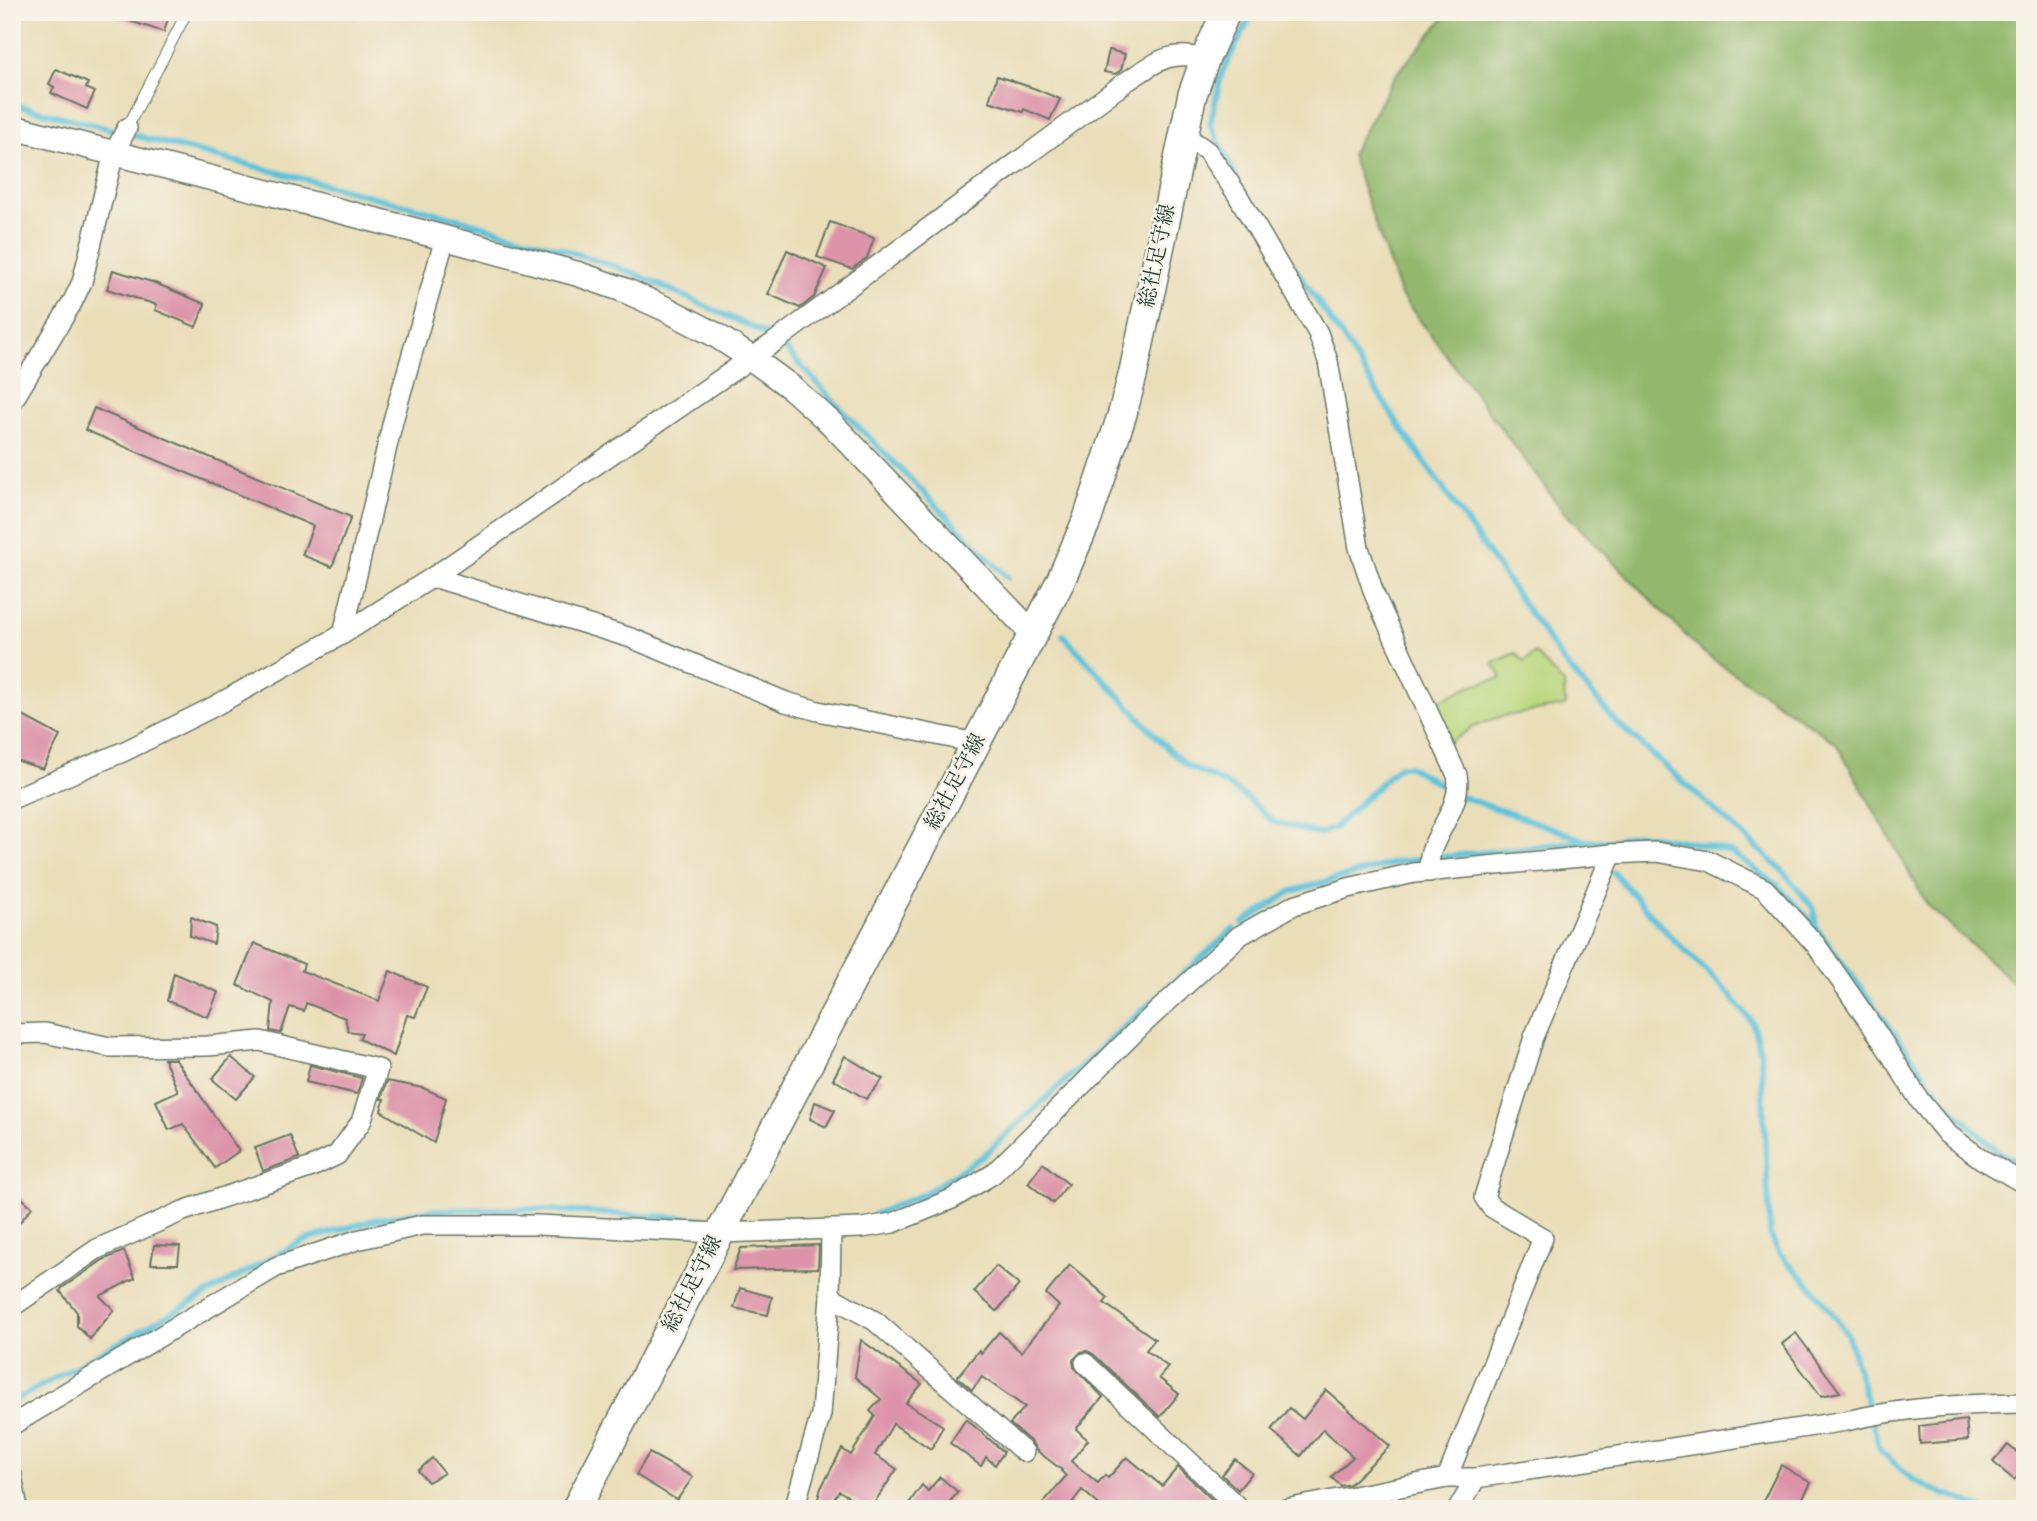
<svg xmlns="http://www.w3.org/2000/svg" width="2037" height="1521" viewBox="0 0 2037 1521" font-family="Vollkorn,'Noto Serif JP',serif">
<rect width="100%" height="100%" fill="#f7f3e8"/>
<filter id="ink" filterUnits="userSpaceOnUse"><feTurbulence type="fractalNoise" baseFrequency=".0143" numOctaves="2"/><feDisplacementMap in="SourceGraphic" scale="14" xChannelSelector="R" yChannelSelector="G"/><feConvolveMatrix kernelMatrix="1 2 1 2 8 2 1 2 1" color-interpolation-filters="sRGB"/></filter>
<filter id="wash" filterUnits="userSpaceOnUse"><feTurbulence type="fractalNoise" baseFrequency=".00686" numOctaves="4" result="noise"/><feDisplacementMap in="SourceGraphic" scale="28" xChannelSelector="R" yChannelSelector="G"/><feGaussianBlur stdDeviation="1.57" result="paint"/><feColorMatrix in="noise" values="0 0 0 0 0 0 0 0 0 0 0 0 0 0 0 0 0 1.4 0 .05"/><feComposite in="paint" operator="in"/></filter>
<g filter="url(#wash)">
<rect width="100%" height="100%" fill="#eadeb9"/>
<path fill="#bad87e" stroke="#6c8a59" stroke-width="2" d="M1516,653l8,9 11,-9 29,31 1,22 -66,11 -26,10 -24,16 -17,-39 40,-19 30,-7 -9,-15z"/>
<path fill="#93b86d" stroke="#597a50" stroke-width="2" d="M1449,12h576v981l-97,-87 -92,-163 -135,-92 -138,-140 -163,-217 -49,-139 43,-78z"/>
<g fill="none" stroke-linecap="round" stroke-linejoin="round">
<g stroke="#5dc2db" stroke-width="6">
<path d="M12,104l436,112 114,33 69,23 116,53 24,12 13,10 55,60 169,171"/>
<path d="M1239,183l-29,-59 12,-52 27,-52 6,-8"/>
<path d="M1271,233l71,104 52,81 169,243 54,62 166,148 31,38 2,17"/>
<path d="M1063,635l107,116 18,15 38,18 22,15 26,23 45,12 15,-6 65,-62h10l48,29 98,34 28,11"/>
<path d="M1614,873l58,65 54,52 26,32 9,32 9,180 9,19 34,35 35,47 32,115 32,29 33,16h6l31,14"/>
<path d="M1243,923l49,-32 105,-29 189,-21h25l28,-7 51,8 41,10 47,34 38,41 128,174 53,50 28,16"/>
<path d="M875,1214l49,-20 59,-38 155,-142 96,-85"/>
<path d="M12,1402l290,-161 76,-22 54,-9 98,-1 175,10"/>
</g>
</g>
<g id="blocks">
<g fill="#dd94aa">
<path d="M114,12h56l-6,20 -50,-16z"/>
<path d="M1109,50l16,4 -4,16 -6,4 -11,-2z"/>
<path d="M56,69l32,14 -2,5 9,4 -8,17 -36,-16 3,-6 -5,-3z"/>
<path d="M997,76l39,13 24,10 -10,21 -26,-11 -1,3 -34,-11z"/>
<path d="M830,222l44,16 -7,20 -15,11 -35,-12z"/>
<path d="M787,250l40,18 -13,29 -14,11 -32,-14z"/>
<path d="M113,270l42,13 50,21 -9,23 -41,-17 2,-5 -50,-16z"/>
<path d="M94,408l257,109 -19,50 -30,-12 11,-29 -228,-96z"/>
<path d="M12,710l48,26 -17,33 -31,-10z"/>
<path d="M191,917l25,10 -2,17 -24,-8z"/>
<path d="M254,943l50,21 -2,7 77,30 11,-30 37,16 -12,30 -8,-2 -13,41 -35,-17 3,-6 -14,-2 -3,-13 -39,-15 -2,8 -14,-4 -9,26 -11,-2 3,-29 -36,-17z"/>
<path d="M174,973l44,19 -10,25 -41,-16z"/>
<path d="M845,1056l38,23 -17,20 -33,-20z"/>
<path d="M231,1057l24,20 -19,22 -24,-20z"/>
<path d="M164,1059h11l64,92 -24,17 -32,-44 -14,6 -13,-29 22,-10z"/>
<path d="M310,1065l52,13 -5,16 -51,-12z"/>
<path d="M387,1081l36,7 23,10 -12,45 -53,-32 3,-12h-3z"/>
<path d="M815,1102l20,8 -9,17 -16,-8z"/>
<path d="M290,1135l9,23 -36,13 -8,-23z"/>
<path d="M1043,1163l25,21 -15,19 -25,-20z"/>
<path d="M12,1189l20,18 -20,25z"/>
<path d="M154,1245l26,1 -2,18h-27z"/>
<path d="M819,1245l-1,23 -85,2 8,-22z"/>
<path d="M124,1251l11,27 -35,18 14,14 -24,29 -13,-13v-14l-17,-21 2,-3 41,-28z"/>
<path d="M1070,1265l38,33 -4,5 51,36 -9,11 22,17 -9,11 20,16 -19,23 -67,-63 -6,-3 -6,1 -8,8 1,7 29,30 -27,32 12,11 -17,21 27,22 7,-8 3,3 19,-21 35,29 16,-19 44,42h-118l-22,-19 -15,19h-29l28,-33 -5,-5 1,-1 -26,-20 -4,-7 -22,-19 15,-17 -43,-30 -10,13 -15,-13 22,-27 2,3 18,-21 22,20 38,-46 -13,-12z"/>
<path d="M996,1266l23,19 -22,26 -23,-19z"/>
<path d="M740,1288l32,9 -4,18 -34,-7z"/>
<path d="M1796,1333l44,59 -19,4 -39,-52z"/>
<path d="M861,1340l61,44 -16,19 37,23 -12,23 -38,-25 -18,31 22,14 -27,40 -31,-18 -13,18h-11l6,-21 21,-39 9,6 24,-39 -5,-5 11,-12 -26,-22z"/>
<path d="M1326,1390l64,56 -40,38 -9,2 -10,-9 22,-20 -30,-28 -22,27 -30,-26 18,-22 14,11z"/>
<path d="M966,1419l38,33 -9,13 -9,-8 -5,9 -31,-23z"/>
<path d="M1966,1420l2,20 -48,4 -1,-18z"/>
<path d="M2008,1445l17,14v10l-11,11 -21,-18z"/>
<path d="M649,1453l44,24 -16,23 -41,-25z"/>
<path d="M432,1458l12,15 -16,9 -10,-11z"/>
<path d="M1235,1459l17,14 -14,17 -16,-15z"/>
<path d="M1781,1465l30,18 -14,26h-38z"/>
<path d="M940,1477l18,15 -13,15 2,2h-42l17,-24 6,6z"/>
</g>
</g>
</g>
<g filter="url(#ink)">
<use href="#blocks" fill-opacity="0" stroke="#667563" stroke-width="2"/>
<g fill="none" stroke-linecap="round" stroke-linejoin="round">
<defs>
<path id="service" d="M127,128l60,-116"/>
<g id="minor">
<path d="M1184,135l23,16 30,43 81,139 10,28 31,187 16,48 82,179c5,27 -16,50 -25,74 -3,7 -3,15 -3,23"/>
<path d="M12,402l60,-99 10,-21 32,-129 13,-25"/>
<path d="M433,577l198,61 155,64 32,9 158,32"/>
<path d="M343,634l50,-213 52,-183"/>
<path d="M12,799l113,-48 88,-44 130,-73 90,-57 340,-234 354,-262c29,-18 41,-32 78,-22"/>
<path d="M12,1034l33,-1 65,14 98,-1 52,-5 118,28 -17,53 -24,33 -25,12 -129,44 -86,38 -85,58"/>
<path d="M830,1296l45,25 149,131"/>
<path d="M1085,1363l155,146"/>
<path d="M12,1425l264,-158 81,-27 65,-15h115l183,8 142,-5 31,-5 59,-24 41,-25 147,-147 99,-91 55,-31 54,-17 66,-15 198,-19 44,-2 53,9 56,28 51,56 63,91 41,65 27,33 36,26 42,24"/>
<path d="M12,1476l6,33"/>
<path d="M1447,1478l96,-240 -52,-31 -7,-10 50,-160 78,-183"/>
<path d="M794,1509l27,-95 9,-118 1,-67"/>
<path d="M1286,1509l161,-31h29l370,-57c59,-14 118,-17 179,-18"/>
<path d="M1458,1509l18,-31"/>
</g>
<path id="tertiary" d="M12,127l433,111 133,36 46,16 42,19 48,25 37,24 41,30 39,35 202,211"/>
<path id="secondary" d="M576,1509l457,-875 27,-52 27,-62 35,-105 11,-41 59,-278 13,-37 21,-47"/>
</defs>
<use href="#service" stroke="#667563" stroke-width="12"/>
<use href="#minor" stroke="#667563" stroke-width="22"/>
<use href="#tertiary" stroke="#667563" stroke-width="27"/>
<use href="#secondary" stroke="#667563" stroke-width="31"/>
<use href="#service" stroke="#fff" stroke-width="10"/>
<use href="#minor" stroke="#fff" stroke-width="19"/>
<use href="#tertiary" stroke="#fff" stroke-width="24"/>
<use href="#secondary" stroke="#fff" stroke-width="28"/>
</g>
</g>
<g text-anchor="middle" dominant-baseline="central" stroke-width="5" stroke-linejoin="round" paint-order="stroke">
<g font-size="21" fill="#1f3d34" stroke="#f7f3e8">
<text transform="translate(1158 256) rotate(-78)">総社足守線</text>
<text transform="translate(956 782) rotate(-62)">総社足守線</text>
<text transform="translate(693 1284) rotate(-63)">総社足守線</text>
</g>
</g>
<rect width="2037" height="1521" fill="none" stroke="#f7f3e8" stroke-width="42"/>
</svg>
